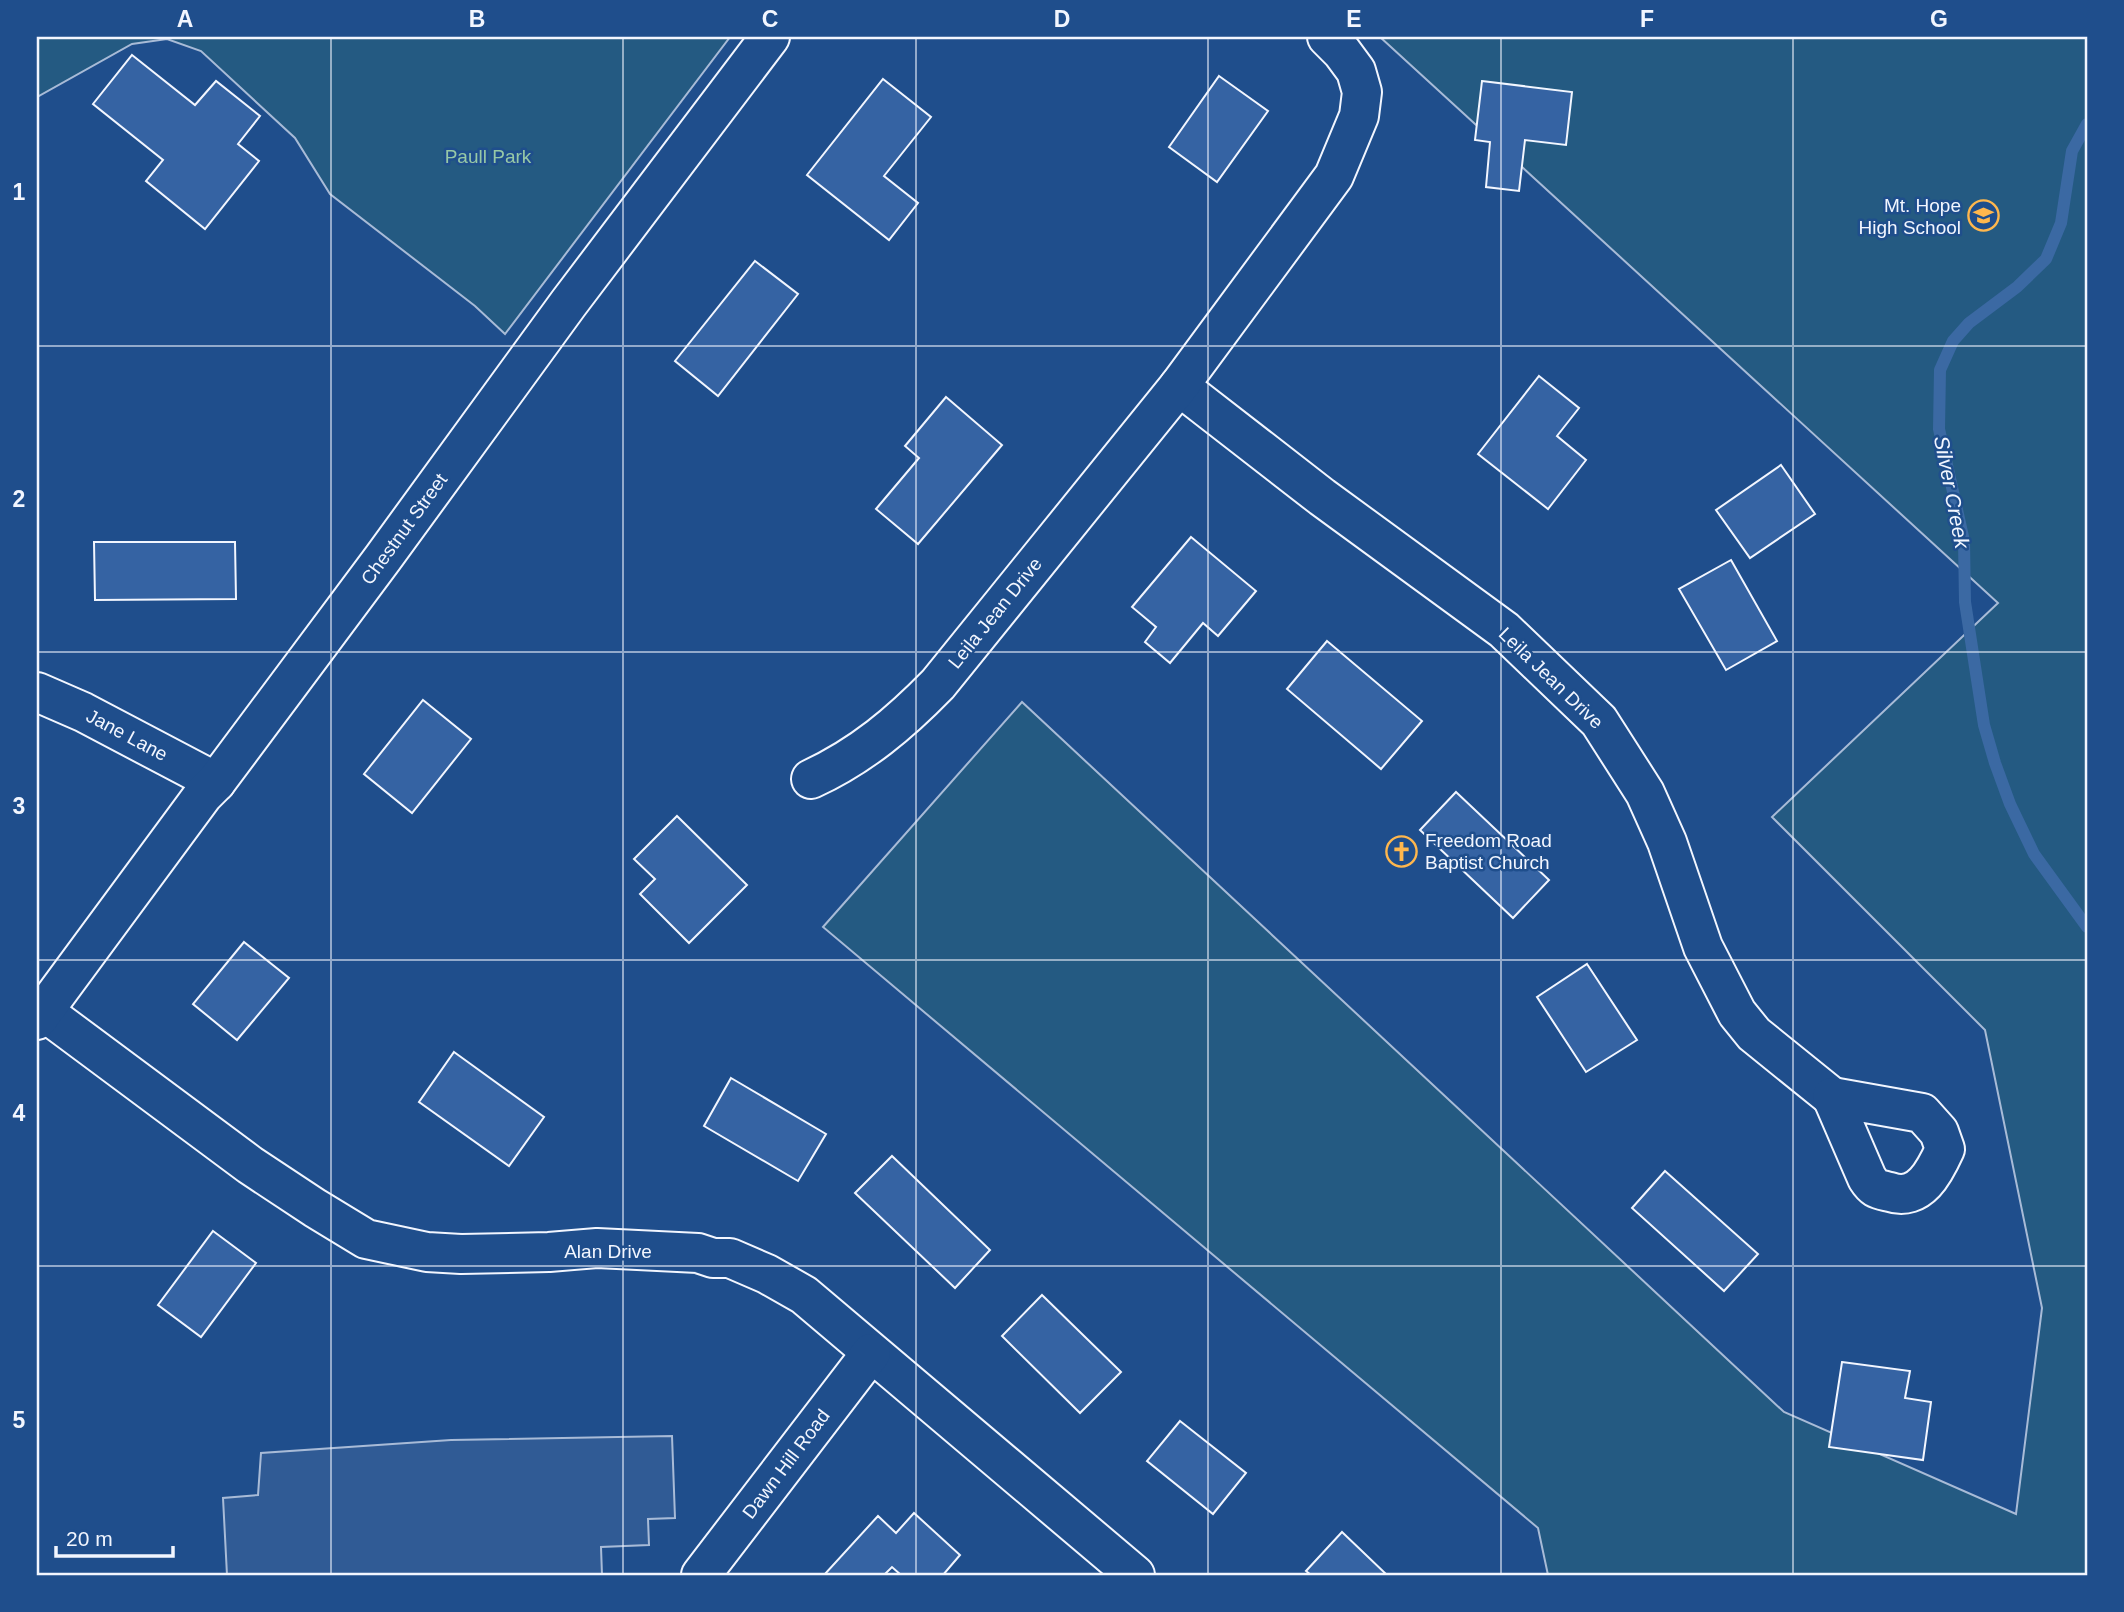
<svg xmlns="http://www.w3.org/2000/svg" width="2124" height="1612" viewBox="0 0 2124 1612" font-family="Arial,sans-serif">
<rect width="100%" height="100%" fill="#1f4e8c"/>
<g fill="#245a82" stroke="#a8bbd7" stroke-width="2">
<path d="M37,37h693l-225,297 -30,-28 -145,-112 -35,-56 -94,-87 -34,-12 -35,5 -95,53z"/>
<path d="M1380,37h707v1538h-539l-10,-47 -715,-601 199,-225 762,710 232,102 26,-206 -57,-278 -213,-213 226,-214z"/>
</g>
<path fill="#305b95" stroke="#a8bbd7" stroke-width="2" d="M672,1436l3,82 -27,1 1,26 -48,2 1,28h-375l-4,-77 35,-3 3,-42 190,-13z"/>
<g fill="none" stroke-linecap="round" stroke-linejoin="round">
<path stroke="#3b69a3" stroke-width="12" d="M2087,124l-15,27 -11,72 -15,36 -29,28 -48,36 -16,18 -13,29 -1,59 25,112 1,61 19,123 11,38 15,41 24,50 53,73"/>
</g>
<g fill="#3563a3" stroke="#f2f6ff" stroke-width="2">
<path d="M132,55l63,50 21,-24 44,35 -22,28 21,17 -54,68 -59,-48 17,-21 -70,-56z"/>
<path d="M1219,76l49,35 -51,71 -48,-35z"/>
<path d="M883,79l48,38 -47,59 34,27 -29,37 -82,-65z"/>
<path d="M1482,81l90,11 -6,53 -41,-5 -6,51 -33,-4 4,-45 -15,-2z"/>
<path d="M755,261l43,33 -80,102 -43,-35z"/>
<path d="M1539,376l40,32 -22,28 29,24 -38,49 -70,-55z"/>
<path d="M946,397l56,48 -84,99 -42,-35 43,-51 -14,-12z"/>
<path d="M1781,465l34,49 -65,44 -34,-48z"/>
<path d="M1191,537l65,54 -38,45 -15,-13 -33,40 -25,-21 11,-15 -24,-20z"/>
<path d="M94,542h141l1,57 -141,1z"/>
<path d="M1731,560l46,81 -51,29 -47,-81z"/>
<path d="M1327,641l95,80 -41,48 -94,-80z"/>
<path d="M423,700l48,39 -59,74 -48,-39z"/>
<path d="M1456,792l93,88 -36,38 -93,-88z"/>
<path d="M677,816l70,69 -58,58 -49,-49 15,-15 -21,-20z"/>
<path d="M244,942l45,36 -52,62 -44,-36z"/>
<path d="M1587,964l50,76 -51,32 -49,-75z"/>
<path d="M454,1052l90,65 -35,49 -90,-64z"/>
<path d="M731,1078l95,56 -28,47 -94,-55z"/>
<path d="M892,1156l98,94 -35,38 -100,-95z"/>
<path d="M1665,1171l93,83 -34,37 -92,-83z"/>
<path d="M213,1231l43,32 -55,74 -43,-32z"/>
<path d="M1042,1295l79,77 -41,41 -78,-77z"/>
<path d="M1842,1362l68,9 -5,27 26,4 -8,58 -94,-13z"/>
<path d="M1180,1421l66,52 -33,41 -66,-53z"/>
<path d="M914,1513l46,42 -17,20h-42l-9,-8 -8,8h-60l54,-59 18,17z"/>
<path d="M1342,1532l45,43h-76l-5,-4z"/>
</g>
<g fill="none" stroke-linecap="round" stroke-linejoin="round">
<defs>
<g id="minor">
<path d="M1179,386l143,111 182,133 95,91 46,72 22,49 36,105 34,66 17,21 78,63"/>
<path d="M37,692l46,20 133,70"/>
<path d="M811,779c50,-23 89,-56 127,-95l241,-298 155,-210 25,-60 3,-24 -6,-21 -14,-19 -15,-15"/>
<path d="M43,1011l207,154 65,43 51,31 61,13 34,2 88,-2 48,-4 101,5 15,5h17l37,16 37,21 331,280"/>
<path d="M37,1020l166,-225 13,-13 167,-224 185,-254 202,-267"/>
<path d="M1832,1097l90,16 17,19 6,17c-10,22 -25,53 -55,43 -13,-3 -16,-3 -23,-14z"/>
<path d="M701,1575l170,-222"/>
</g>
</defs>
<use href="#minor" stroke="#f2f6ff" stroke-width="42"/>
<use href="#minor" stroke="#1f4e8c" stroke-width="38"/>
</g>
<path fill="none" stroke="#f2f6ff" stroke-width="2" stroke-opacity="0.55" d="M331,37v1538M623,37v1538M916,37v1538M1208,37v1538M1501,37v1538M1793,37v1538M37,346h2050M37,652h2050M37,960h2050M37,1266h2050"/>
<defs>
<symbol id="school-ring" viewBox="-11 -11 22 22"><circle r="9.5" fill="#1f4e8c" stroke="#ffb74d" stroke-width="1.5"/><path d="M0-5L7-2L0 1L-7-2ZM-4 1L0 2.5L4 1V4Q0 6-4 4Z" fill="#ffb74d"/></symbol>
<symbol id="church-ring" viewBox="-11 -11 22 22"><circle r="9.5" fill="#1f4e8c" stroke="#ffb74d" stroke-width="1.5"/><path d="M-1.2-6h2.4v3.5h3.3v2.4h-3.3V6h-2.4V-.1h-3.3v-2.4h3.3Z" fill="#ffb74d"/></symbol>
</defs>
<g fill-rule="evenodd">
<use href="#school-ring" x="1966" y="198" width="35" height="35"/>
<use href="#church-ring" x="1384" y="834" width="35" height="35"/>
</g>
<g text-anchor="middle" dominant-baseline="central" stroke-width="5" stroke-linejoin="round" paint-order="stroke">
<g font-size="19" fill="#97c8a6" stroke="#1f4e8c">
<text x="488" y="156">Paull Park</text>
</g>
<g font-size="19" fill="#f2f6ff" stroke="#1f4e8c" text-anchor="end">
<text x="1961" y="205">Mt. Hope<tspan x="1961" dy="22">High School</tspan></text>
<text x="1425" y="840" text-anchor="start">Freedom Road<tspan x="1425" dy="22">Baptist Church</tspan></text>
</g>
<g font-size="19" fill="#f2f6ff" stroke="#1f4e8c">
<text transform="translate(404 529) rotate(-54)">Chestnut Street</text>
<text transform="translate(995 613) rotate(-51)">Leila Jean Drive</text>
<text transform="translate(1551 678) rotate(44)">Leila Jean Drive</text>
<text transform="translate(127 735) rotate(28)">Jane Lane</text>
<text x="608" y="1251">Alan Drive</text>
<text transform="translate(786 1464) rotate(-53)">Dawn Hill Road</text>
</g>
<g font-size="21" font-style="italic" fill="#f2f6ff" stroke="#1f4e8c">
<text transform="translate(1952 492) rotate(79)">Silver Creek</text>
</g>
</g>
<rect width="2124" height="1612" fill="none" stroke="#1f4e8c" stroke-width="77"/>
<path d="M56 1546v10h117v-10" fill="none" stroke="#f2f6ff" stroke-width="3.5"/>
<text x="66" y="1546" font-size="21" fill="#f2f6ff" stroke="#1f4e8c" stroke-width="5" paint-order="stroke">20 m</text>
<rect x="38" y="38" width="2048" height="1536" fill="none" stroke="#f2f6ff" stroke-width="2.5"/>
<g font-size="23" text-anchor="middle" font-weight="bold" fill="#f2f6ff">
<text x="185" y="27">A</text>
<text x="477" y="27">B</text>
<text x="770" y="27">C</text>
<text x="1062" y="27">D</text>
<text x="1354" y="27">E</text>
<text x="1647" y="27">F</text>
<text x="1939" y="27">G</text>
<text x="19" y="200">1</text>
<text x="19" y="507">2</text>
<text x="19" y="814">3</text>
<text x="19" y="1121">4</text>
<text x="19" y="1428">5</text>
</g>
</svg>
